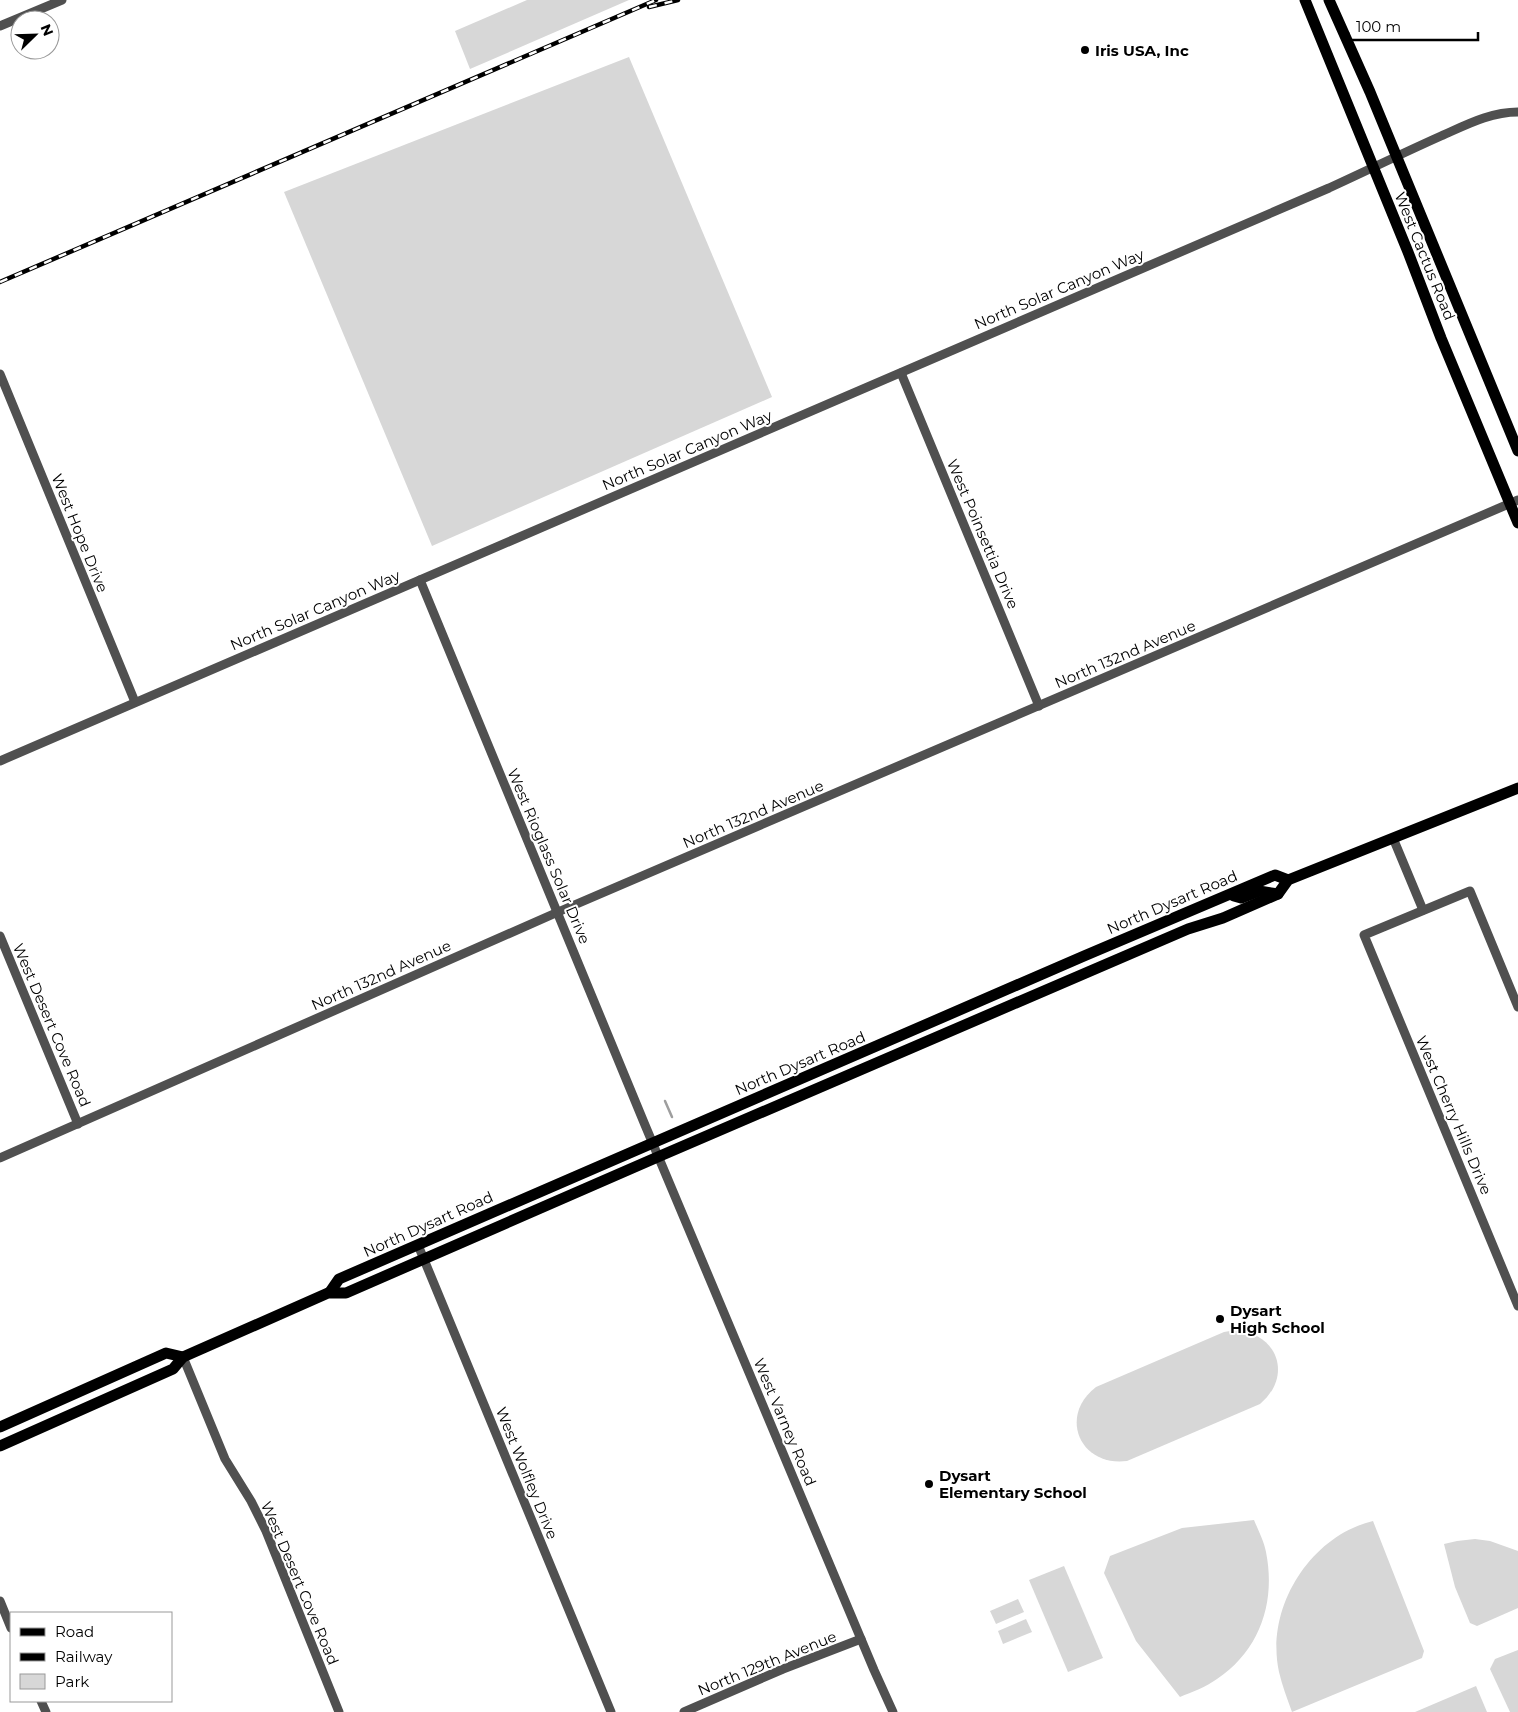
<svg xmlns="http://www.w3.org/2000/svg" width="1518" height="1712" viewBox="0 0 1518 1712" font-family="Montserrat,sans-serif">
<rect width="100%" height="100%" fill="#fff"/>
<g fill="#d7d7d7">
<path d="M527,0h102l-159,69 -15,-38z"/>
<path d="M629,57l143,340 -340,149 -148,-354z"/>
<path d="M1236,1330c42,4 57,46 24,74l-133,57c-47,6 -69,-45 -31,-74l128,-55z"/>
<path d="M1254,1520c4,10 10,21 12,32 10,50 -6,98 -49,127 -11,8 -25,13 -37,18l-44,-56 -32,-68 6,-17 72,-28z"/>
<path d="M1373,1521l51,130 -2,7 -130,54c-5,-14 -10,-27 -13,-40 -14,-64 31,-136 94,-151z"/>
<path d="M1475,1539l15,2 28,10v57l-41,18 -7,-3 -15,-36 -11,-43 13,-3z"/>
<path d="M1064,1566l39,92 -35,14 -39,-92z"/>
<path d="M1018,1599l6,13 -28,12 -6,-13z"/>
<path d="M1026,1619l6,13 -29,12 -5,-13z"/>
<path d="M1518,1650v62h-8l-20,-43 5,-10z"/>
<path d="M1476,1686l11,26h-72z"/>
</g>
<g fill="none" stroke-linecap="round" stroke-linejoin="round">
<path stroke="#9e9e9e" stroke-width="2.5" d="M665,1101l7,16"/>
<g stroke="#505050" stroke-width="9">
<path d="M0,26l62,-26"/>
<path d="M901,373l138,333"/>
<path d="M0,374l135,328"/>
<path d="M420,580l225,545 229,545 19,42"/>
<path d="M0,761l1329,-573c37,-17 74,-35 112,-52 25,-11 49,-24 77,-24"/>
<path d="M1393,838l30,72"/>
<path d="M0,936l78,188"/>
<path d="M1518,1007l-48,-116 -106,44 154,371"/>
<path d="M0,1158l558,-246 960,-412"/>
<path d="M418,1245l193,467"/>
<path d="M183,1357l42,102 26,42 15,30 73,181"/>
<path d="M0,1601l11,27"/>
<path d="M41,1701l5,11"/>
<path d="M684,1712l99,-43 78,-30"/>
</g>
<g stroke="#000" stroke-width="11">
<path d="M1305,0l103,252 33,86 77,185"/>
<path d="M1329,0l41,92 148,359"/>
<path d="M1234,896l7,2 18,-7 19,3"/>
<path d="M330,1292l9,-13 745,-323 191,-81 13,5"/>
<path d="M0,1427l166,-74 17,4"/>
<path d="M0,1446l173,-77 10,-12 145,-64h18l314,-137 528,-227 35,-11 55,-24 10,-14 230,-92"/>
</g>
<defs>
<g id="rail">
<path d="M649,7l29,-7"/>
<path d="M0,282l656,-282"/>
</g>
</defs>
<use href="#rail" stroke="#000" stroke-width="4.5"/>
<use href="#rail" stroke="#fff" stroke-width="2.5" stroke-dasharray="8" stroke-linecap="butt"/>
</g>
<g fill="#000" stroke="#fff" stroke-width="2">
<circle cx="1085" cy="50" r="5"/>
<circle cx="1220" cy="1319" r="5"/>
<circle cx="929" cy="1484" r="5"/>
</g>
<g text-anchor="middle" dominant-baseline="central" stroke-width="4" stroke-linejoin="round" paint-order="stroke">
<g font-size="15" font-weight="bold" fill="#000" stroke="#fff" text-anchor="start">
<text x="1095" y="50">Iris USA, Inc</text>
<text x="1230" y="1310">Dysart<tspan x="1230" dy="17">High School</tspan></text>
<text x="939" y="1475">Dysart<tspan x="939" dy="17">Elementary School</tspan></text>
</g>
<g font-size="15" fill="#000" stroke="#fff">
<text transform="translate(1425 256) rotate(68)">West Cactus Road</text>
<text transform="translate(1059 289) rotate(-23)">North Solar Canyon Way</text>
<text transform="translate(687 450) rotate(-23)">North Solar Canyon Way</text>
<text transform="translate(80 533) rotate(68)">West Hope Drive</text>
<text transform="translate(983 534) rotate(67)">West Poinsettia Drive</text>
<text transform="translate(315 610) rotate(-23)">North Solar Canyon Way</text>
<text transform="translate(1125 654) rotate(-23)">North 132nd Avenue</text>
<text transform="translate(753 814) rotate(-23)">North 132nd Avenue</text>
<text transform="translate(549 856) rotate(67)">West Rioglass Solar Drive</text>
<text transform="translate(1172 902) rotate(-23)">North Dysart Road</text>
<text transform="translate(381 975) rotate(-24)">North 132nd Avenue</text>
<text transform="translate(52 1025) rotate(67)">West Desert Cove Road</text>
<text transform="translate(800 1063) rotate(-23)">North Dysart Road</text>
<text transform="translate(1454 1115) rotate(67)">West Cherry Hills Drive</text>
<text transform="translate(428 1224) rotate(-24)">North Dysart Road</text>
<text transform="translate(785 1422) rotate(67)">West Varney Road</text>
<text transform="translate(527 1473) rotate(68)">West Wolfley Drive</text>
<text transform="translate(300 1583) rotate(67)">West Desert Cove Road</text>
<text transform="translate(767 1663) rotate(-22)">North 129th Avenue</text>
</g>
</g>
<rect x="10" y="1612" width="162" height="90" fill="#ffffff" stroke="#999999"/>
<rect x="20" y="1628" width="25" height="8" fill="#000000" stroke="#999999"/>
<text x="55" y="1637" font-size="15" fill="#000000">Road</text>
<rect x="20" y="1653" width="25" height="8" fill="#000000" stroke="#999999"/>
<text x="55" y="1662" font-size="15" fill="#000000">Railway</text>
<rect x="20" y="1674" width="25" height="15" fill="#d7d7d7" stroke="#999999"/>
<text x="55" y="1687" font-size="15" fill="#000000">Park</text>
<g transform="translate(35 35) rotate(67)"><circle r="24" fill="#ffffff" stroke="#999999"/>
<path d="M0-4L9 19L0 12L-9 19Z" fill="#000000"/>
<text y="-8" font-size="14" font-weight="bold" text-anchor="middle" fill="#000000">N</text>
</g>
<path d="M1348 32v8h130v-8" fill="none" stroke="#000000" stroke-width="2.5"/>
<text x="1356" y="32" font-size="15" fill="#000000" stroke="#ffffff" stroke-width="4" paint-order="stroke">100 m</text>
</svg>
